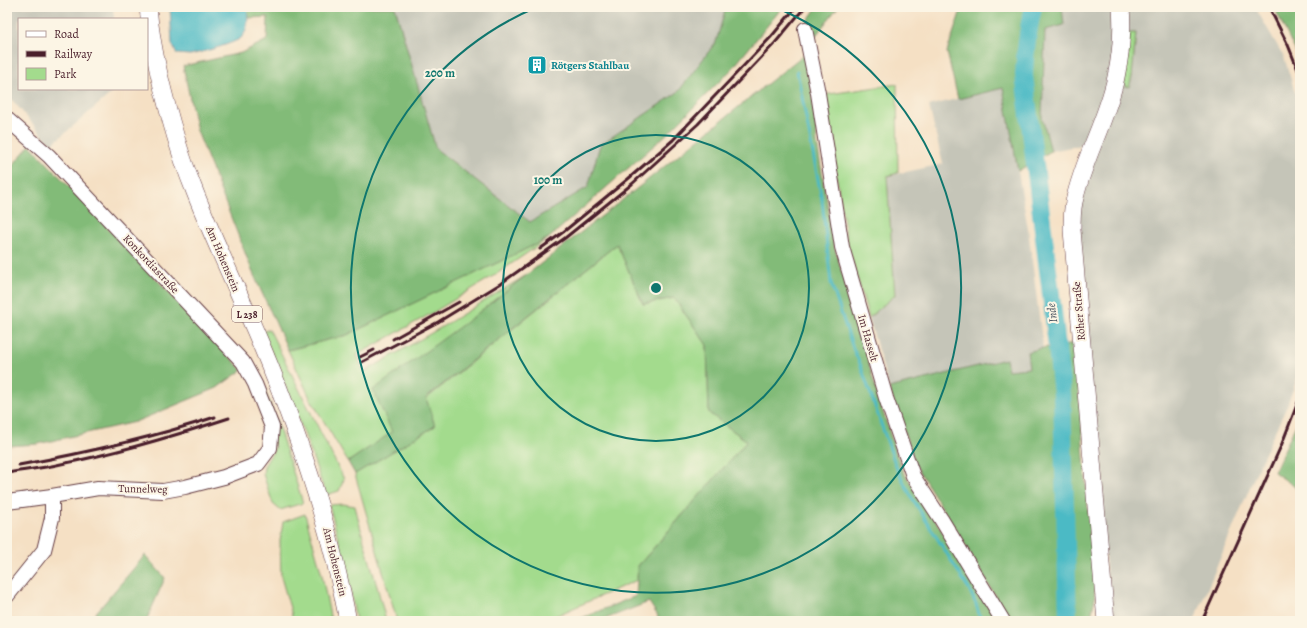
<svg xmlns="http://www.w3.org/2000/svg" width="1307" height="628" viewBox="0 0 1307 628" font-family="Alegreya,serif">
<rect width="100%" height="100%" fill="#fcf5e5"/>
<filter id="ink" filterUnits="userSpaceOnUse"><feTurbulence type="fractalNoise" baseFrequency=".025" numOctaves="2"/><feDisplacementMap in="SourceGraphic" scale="8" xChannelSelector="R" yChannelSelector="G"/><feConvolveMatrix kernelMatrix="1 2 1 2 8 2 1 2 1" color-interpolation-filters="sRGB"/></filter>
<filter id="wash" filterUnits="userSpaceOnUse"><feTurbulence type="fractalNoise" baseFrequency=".012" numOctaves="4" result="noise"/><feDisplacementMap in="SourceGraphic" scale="16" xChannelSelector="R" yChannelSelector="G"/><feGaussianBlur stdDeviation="0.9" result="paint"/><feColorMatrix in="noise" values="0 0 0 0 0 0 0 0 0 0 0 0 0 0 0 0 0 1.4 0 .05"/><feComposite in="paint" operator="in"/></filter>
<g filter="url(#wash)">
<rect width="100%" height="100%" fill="#f5e0c4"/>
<g fill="#c5c5b8">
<path d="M7,7h106l1,12h-95v70h97l-65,56 -44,-51z"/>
<path d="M395,7h309l1,3 8,2 1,-5h12l-10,35 -38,50 -78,53 -11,42 -59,35 -94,-73z"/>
<path d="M1062,7h193l29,50 16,51v263l-14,37 -28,60 -64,153h-83l-37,-391 13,-86 -36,7 -9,-34 3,-87 19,-5z"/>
<path d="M1003,87l25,142 15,119 -16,4 3,16 -22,2 -2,-11 -117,29 -20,-70 26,-23 -8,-119 56,-12 -14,-58z"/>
</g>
<g fill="#a3db8d" stroke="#767d5c">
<path d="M1130,33h6l-4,44 -3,10 -5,-1z"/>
<path d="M897,84l1,89 -11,3 8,119 -26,23 -21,-71 -25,-152z"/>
<path d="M549,238l-54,37 -61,37 -77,43 7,17 76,-44 85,-52 -56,44 -76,112 -45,30 -38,-64 -22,-48 59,-15z"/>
<path d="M617,244l26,60 31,-6 33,47 2,68 38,28 -109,125 -1,14 -93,41h-147l-42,-147 80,-48 -9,-27z"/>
<path d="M269,329l75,150 -5,12 -13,4 -22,-62 -41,-101z"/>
<path d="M256,367l22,58 25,78 -23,7 -7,-6 -10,-30 1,-8 11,-18 -23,-79z"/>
<path d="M343,504l12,2c9,39 22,76 31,115h-30l-10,-54 -17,-62z"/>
<path d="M305,514l17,61 9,46h-40l1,-6 -11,-38 -1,-36 3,-19z"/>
</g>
<g fill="#82bb78" stroke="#666d52">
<path d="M247,7h148l41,142 94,73 58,-35 12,-42 78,-53 38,-50 10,-35h54l1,2 -49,60 -65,65 -118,104 -202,97 -59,15 -35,-77 -56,-142 -14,-65 58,-13 26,-13 1,-23 -20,1z"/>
<path d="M817,7h21l-25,32 -5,-19z"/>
<path d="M962,7h100l2,18 -19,5 -3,87 9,34 -33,20 -15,-83 -45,11 -11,-47z"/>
<path d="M1274,7h26v57l-4,-12z"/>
<path d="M807,52l9,72 1,19 18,106 42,144 24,75 36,55 60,98h-340l1,-5 -9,-14 -49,19h-26l62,-25 2,-30 109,-125 -38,-28 -2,-68 -33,-47 -31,6 -26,-60 -191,154 9,28 -80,48 -7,-12 44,-30 -19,-42 96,-70 166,-130z"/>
<path d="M30,145l212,225 -25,18 -82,34 -97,22 -31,2v-274z"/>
<path d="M1075,343l20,255 -5,23h-80l-52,-88 -42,-67 -27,-78 117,-29 2,11 21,-2 -2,-16 16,-4z"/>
<path d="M1300,416v78l-6,-8 -20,-14z"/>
<path d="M145,555l20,23 -19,43h-57z"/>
</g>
<path fill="#4cbac5" stroke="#4b6c78" d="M170,7h77c1,9 2,22 -5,30 -5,6 -43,16 -52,18 -4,0 -9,-1 -13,-1l-5,-10z"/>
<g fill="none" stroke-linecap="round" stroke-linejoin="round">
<path stroke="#4cbac5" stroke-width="3" d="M797,71l25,129 9,83 23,68 5,10 38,108 15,29 57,91 7,15 5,17"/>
<path stroke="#4cbac5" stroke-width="18" d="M1033,7c-5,23 -8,45 -9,68l30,244 8,76 6,226"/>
</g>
</g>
<g filter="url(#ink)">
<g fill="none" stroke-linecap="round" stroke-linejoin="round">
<defs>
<g id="minor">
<path d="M805,29l13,64 24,154 44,151 27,78 28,43 62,102"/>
<path d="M7,119l42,37 194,206 12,22 17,43 -2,21 -12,16 -34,13 -39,10 -22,4 -65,-3 -46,8 -45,6"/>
<path d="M7,596l37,-46 8,-32v-22"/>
</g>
<g id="major">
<path d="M148,7c2,23 6,45 11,67 9,38 19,76 34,113 20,52 45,103 67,155 38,90 70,183 88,279"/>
<path d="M1106,621l-34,-391c0,-9 0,-19 2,-28 9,-43 33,-82 42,-125 5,-23 7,-46 5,-70"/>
</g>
</defs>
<use href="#minor" stroke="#643c42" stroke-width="16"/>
<use href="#major" stroke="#643c42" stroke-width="18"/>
<use href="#minor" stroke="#fff" stroke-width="14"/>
<use href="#major" stroke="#fff" stroke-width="17"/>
<g stroke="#4a1f2b" stroke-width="3">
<path d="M1269,7l19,38 12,30"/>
<path d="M540,249l22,-16 66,-54 45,-39 98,-103 25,-30"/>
<path d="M393,339l66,-37"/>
<path d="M360,357l14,-7"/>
<path d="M362,362l76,-40 62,-38 65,-46 67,-54 66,-60 77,-81 30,-36"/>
<path d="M19,465c66,-12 132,-27 196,-48"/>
<path d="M7,473c18,-3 36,-5 54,-9 57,-11 113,-28 168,-46"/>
<path d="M1202,621l79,-175 19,-49"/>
</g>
</g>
</g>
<g fill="none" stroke="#0f766e" stroke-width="2">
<circle cx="656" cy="288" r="153"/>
<path d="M775 7A305 305 0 1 1 537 7"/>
</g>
<defs>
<symbol id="building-square" viewBox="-11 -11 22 22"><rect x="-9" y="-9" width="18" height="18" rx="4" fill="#0f9aa8" stroke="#fcf5e5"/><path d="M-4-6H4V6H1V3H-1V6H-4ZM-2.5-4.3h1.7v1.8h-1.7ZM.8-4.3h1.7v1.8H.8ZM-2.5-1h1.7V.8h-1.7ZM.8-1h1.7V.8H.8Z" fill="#fff"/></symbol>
</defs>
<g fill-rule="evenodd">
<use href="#building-square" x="526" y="54" width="22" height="22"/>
</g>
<g text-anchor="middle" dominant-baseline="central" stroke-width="4" stroke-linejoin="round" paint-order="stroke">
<rect fill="#fcf5e5" stroke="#7f5f63" stroke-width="1" x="232" y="306" width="30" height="16" rx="3"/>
<g font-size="10" font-weight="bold" fill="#4a1f2b">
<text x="247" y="314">L 238</text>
</g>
<g font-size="11" font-weight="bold" fill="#0d838f" stroke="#fcf5e5" text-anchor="start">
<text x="551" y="65">Rötgers Stahlbau</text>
</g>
<g font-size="11" fill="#4a1f2b" stroke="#fcf5e5">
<text transform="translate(223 259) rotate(67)">Am Hohenstein</text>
<text transform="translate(151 264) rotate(47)">Konkordiastraße</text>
<text transform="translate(1079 311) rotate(-95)">Röher Straße</text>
<text transform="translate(868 338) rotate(74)">Im Hasselt</text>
<text transform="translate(143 489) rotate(1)">Tunnelweg</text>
<text transform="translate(335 562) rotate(76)">Am Hohenstein</text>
</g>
<g font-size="12" font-style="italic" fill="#4b5561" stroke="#fcf5e5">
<text transform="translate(1052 313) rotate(-97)">Inde</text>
</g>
</g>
<circle cx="656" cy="288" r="6" fill="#0f766e" stroke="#fcf5e5" stroke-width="2"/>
<g font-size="12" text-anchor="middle" font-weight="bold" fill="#0f766e" stroke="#fcf5e5" stroke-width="4" stroke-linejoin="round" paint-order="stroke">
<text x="440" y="77">200 m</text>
<text x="548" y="184">100 m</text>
</g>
<rect width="1307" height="628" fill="none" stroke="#fcf5e5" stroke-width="24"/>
<rect x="18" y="18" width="130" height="72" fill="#fcf5e5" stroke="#b59f9b"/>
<rect x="26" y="31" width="20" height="6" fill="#ffffff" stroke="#b59f9b"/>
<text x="54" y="38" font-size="12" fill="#4a1f2b">Road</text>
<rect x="26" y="51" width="20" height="6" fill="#4a1f2b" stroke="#b59f9b"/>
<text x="54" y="58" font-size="12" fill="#4a1f2b">Railway</text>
<rect x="26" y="68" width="20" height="12" fill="#a3db8d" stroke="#b59f9b"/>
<text x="54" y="78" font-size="12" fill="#4a1f2b">Park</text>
</svg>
